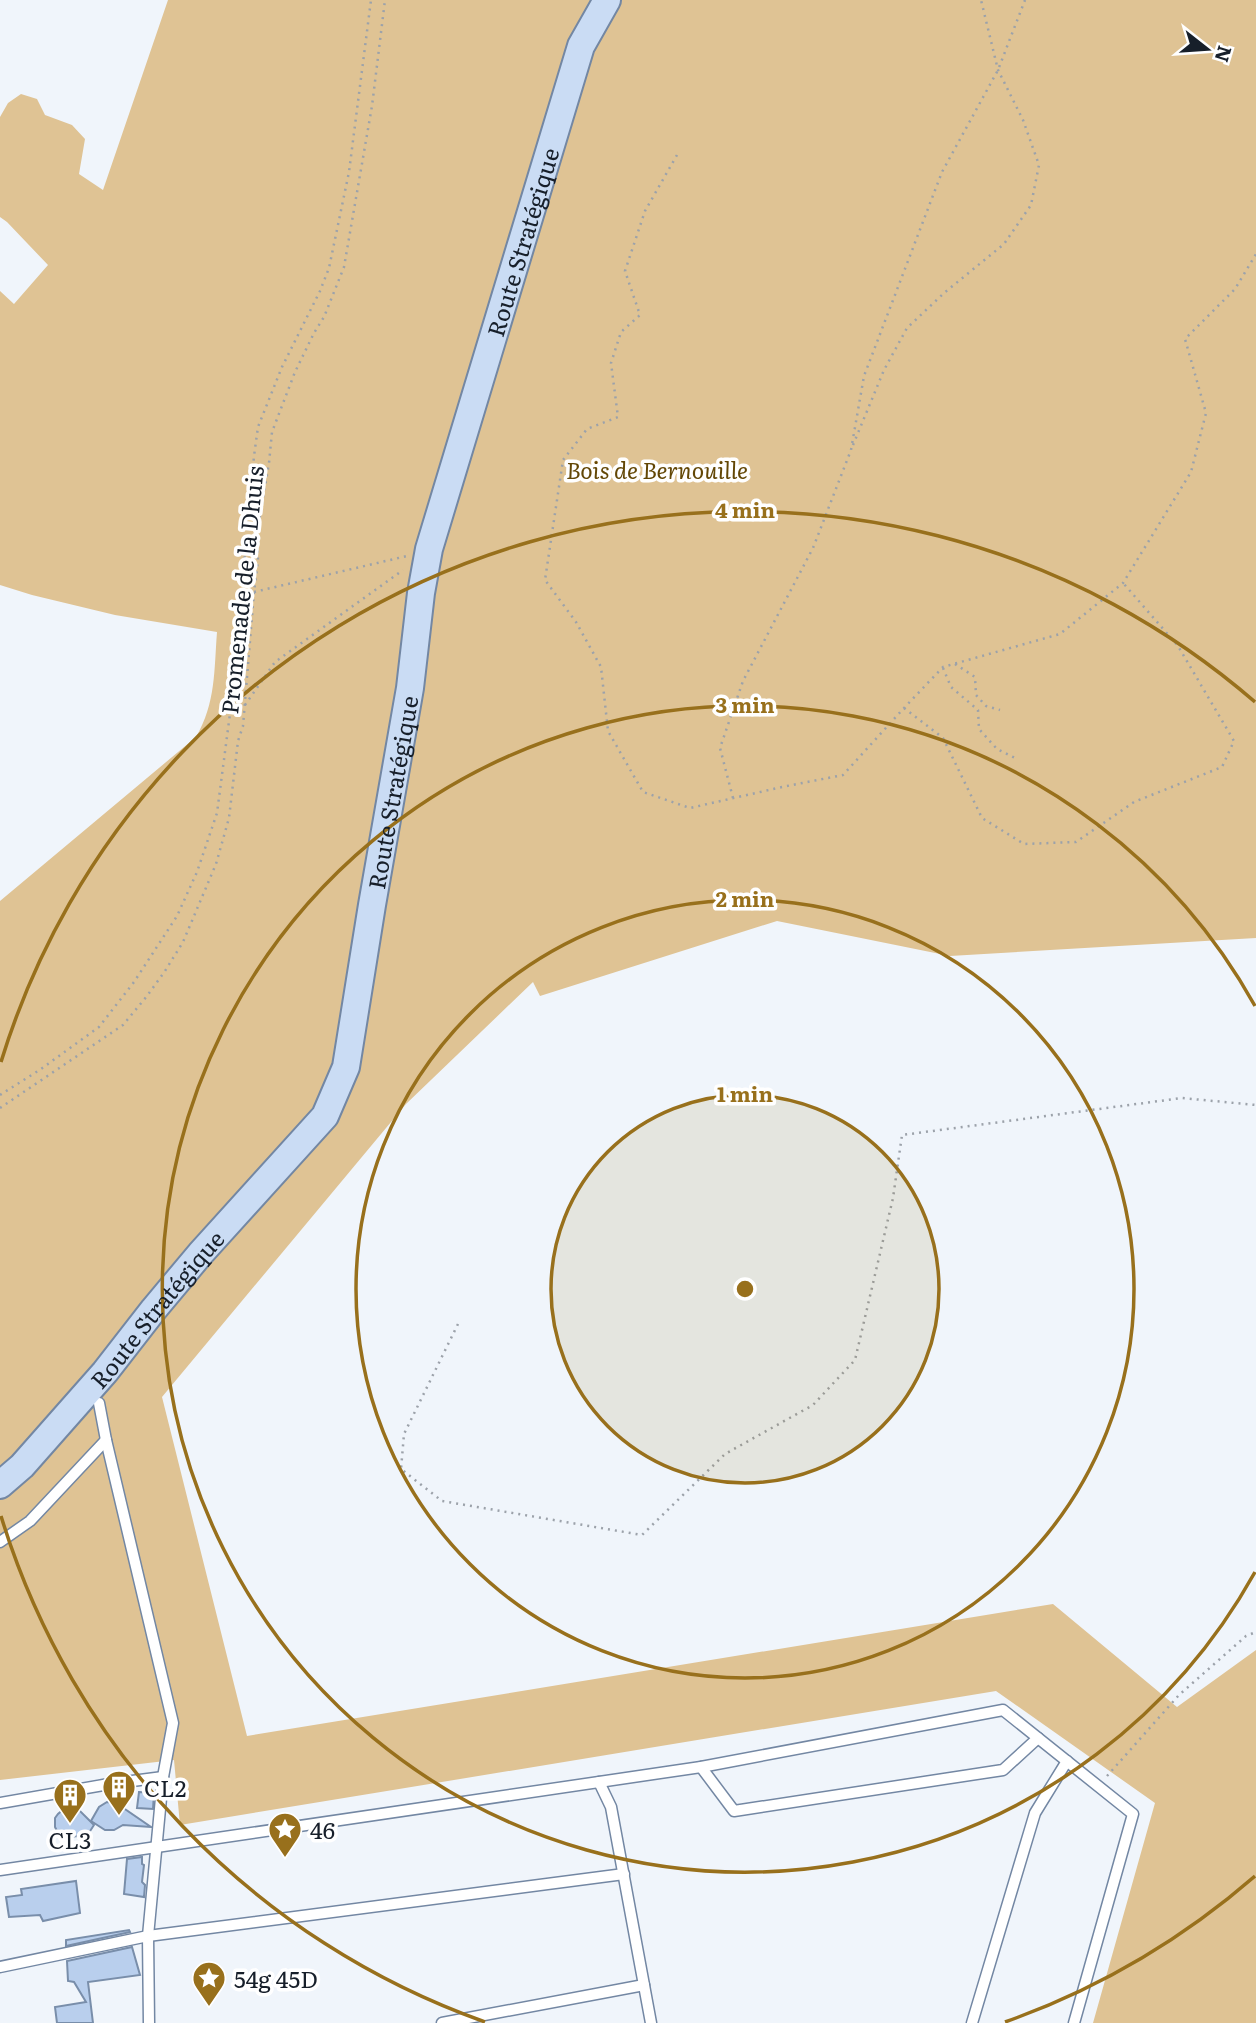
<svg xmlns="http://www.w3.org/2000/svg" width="1256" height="2023" viewBox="0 0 1256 2023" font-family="Literata,serif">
<rect width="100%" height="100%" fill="#f0f5fb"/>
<path fill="#dfc394" d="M168,0h1088v938l-306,18 -173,-35 -237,75 -7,-14 -127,122 -244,293 85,339 806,-132 124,103 79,-57v373h-163l62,-220 -159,-112 -816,134 -6,-65 -174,20v-879l196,-164c20,-34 18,-67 21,-105l-102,-17 -83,-20 -32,-10v-294l14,13 34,-39 -41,-43 -7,-5v-100l8,-14 13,-9 16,5 8,16 27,10 13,14 -6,35 24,16z"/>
<g fill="#b9cfed" stroke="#798eaa" stroke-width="2">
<path d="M139,1792l15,1 -1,16 -16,-1z"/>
<path d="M107,1802l9,1 35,24 -28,-2 -9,5h-9l-14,-9 8,-14z"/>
<path d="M65,1808h9l5,2 15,15 -9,14 -5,-3 -15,1 -8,-6 -2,-4v-9l3,-4z"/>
<path d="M142,1857v7l2,1 -2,17 3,3 -1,12 -20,-3 3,-35z"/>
<path d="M76,1881l4,32 -37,8 -3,-6 -31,2 -3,-20 16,-2 -1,-6z"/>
<path d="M129,1930l1,2 -64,14v-6z"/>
<path d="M132,1947l8,28 -52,7 5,41h-36l-2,-16 31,-5 -12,-20 -6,-1 -1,-20z"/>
</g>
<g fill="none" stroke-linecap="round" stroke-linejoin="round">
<defs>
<g id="lane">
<path d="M99,1403l7,37 67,283 -10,54 -15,159 1,87"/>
<path d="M0,1542l30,-21 76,-81"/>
<path d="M701,1767l33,44 269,-41 35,-32"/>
<path d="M599,1782l12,25 40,216"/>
<path d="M0,1803l109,-19 54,-7"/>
<path d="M0,1870l701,-103 302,-57 130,104 -59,209"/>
<path d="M0,1967l148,-31 476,-62"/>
<path d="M442,2023l202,-38"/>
<path d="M972,2023l63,-210 32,-52"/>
</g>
<g id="secondary">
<path id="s1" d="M0,1485l22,-19 83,-94 49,-63 46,-55 125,-138 21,-49 26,-162 38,-217 11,-95 8,-44 152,-503 26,-46"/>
</g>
</defs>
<use href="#lane" stroke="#7387a3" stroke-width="13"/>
<use href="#secondary" stroke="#7387a3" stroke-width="30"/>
<g stroke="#9ca2aa" stroke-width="2.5" stroke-dasharray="2 5" stroke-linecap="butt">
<path d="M677,155l-32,56 -20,60 15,44 -19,17 -10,31 7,54 -31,12 -24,31 -18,120 31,42 25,45 7,64 35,61 47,16 92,-21 61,-12 61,-67 39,-41 117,-33 63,-51 68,-111 15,-59 -21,-74 50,-50 21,-35"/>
<path d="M853,445l31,-75 23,-42 37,-35 60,-49 27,-39 8,-40 -16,-45 -25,-50 -17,-70"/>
<path d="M254,592l153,-36"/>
<path d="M955,664l20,13 1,18 10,11 14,4"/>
<path d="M943,668l8,19 27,23 1,19 18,20 18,9"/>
<path d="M245,705l30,-43 128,-92"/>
<path d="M904,708l39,30 39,80 42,26 52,-2 58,-40 88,-35 12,-26 -56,-95 -54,-62"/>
<path d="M733,798l-13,-50 23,-67 70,-133 38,-98 13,-74 78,-204 56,-102 27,-70"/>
<path d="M0,1095l41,-26 58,-42 35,-45 43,-66 20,-44 20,-59 14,-107 23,-250 4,-29 24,-60 38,-76 9,-23 20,-96 22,-172"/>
<path d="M0,1108l123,-83 24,-29 18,-25 18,-29 33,-78 13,-46 9,-77 5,-15 11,-134 4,-32 -1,-27 12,-70 3,-31 23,-60 19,-39 10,-16 20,-50 28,-161 13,-106"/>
<path d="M458,1324l-54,110 -3,35 41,32 200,34 83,-81 88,-49 42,-45 38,-162 9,-63 280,-37 74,7"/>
<path d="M1107,1776l72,-81 67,-59 10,-4"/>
</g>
<use href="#lane" stroke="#fff" stroke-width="10"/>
<use href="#secondary" stroke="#cadcf4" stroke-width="26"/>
</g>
<circle cx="745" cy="1289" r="194" fill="#98701c" fill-opacity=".12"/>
<g fill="none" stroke="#98701c" stroke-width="3.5">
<circle cx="745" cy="1289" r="194"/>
<circle cx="745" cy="1289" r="389"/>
<path d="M1255 1572A583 583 0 1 1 1255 1006"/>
<path d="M1255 1876A778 778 0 0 1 1005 2022M485 2022A778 778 0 0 1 1 1516M1 1062A778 778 0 0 1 1255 702"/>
</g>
<defs>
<symbol id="building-pin" viewBox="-11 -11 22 30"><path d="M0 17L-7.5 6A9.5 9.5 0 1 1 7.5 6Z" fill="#98701c" stroke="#fff"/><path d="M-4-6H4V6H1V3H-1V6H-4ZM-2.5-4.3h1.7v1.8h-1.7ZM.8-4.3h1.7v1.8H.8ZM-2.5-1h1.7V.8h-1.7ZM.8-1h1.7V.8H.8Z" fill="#fff"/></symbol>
<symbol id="sight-pin" viewBox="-11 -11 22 30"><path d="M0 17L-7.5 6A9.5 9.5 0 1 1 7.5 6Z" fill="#98701c" stroke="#fff"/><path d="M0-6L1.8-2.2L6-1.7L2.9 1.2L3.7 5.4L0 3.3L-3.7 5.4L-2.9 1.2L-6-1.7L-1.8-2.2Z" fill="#fff"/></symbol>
</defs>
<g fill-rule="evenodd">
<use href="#building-pin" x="100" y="1768" width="38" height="52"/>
<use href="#building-pin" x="51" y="1776" width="38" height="52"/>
<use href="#sight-pin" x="266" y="1810" width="38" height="52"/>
<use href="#sight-pin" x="190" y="1959" width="38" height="52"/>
</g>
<g text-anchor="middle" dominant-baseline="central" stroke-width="7" stroke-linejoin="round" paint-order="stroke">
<g font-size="23" fill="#171f2a" stroke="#fff">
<text stroke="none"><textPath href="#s1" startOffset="1391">Route Stratégique</textPath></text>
<text transform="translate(241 590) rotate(-84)">Promenade de la Dhuis</text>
<text stroke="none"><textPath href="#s1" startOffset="824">Route Stratégique</textPath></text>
<text stroke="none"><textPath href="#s1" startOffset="236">Route Stratégique</textPath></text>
</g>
<g font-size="23" font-style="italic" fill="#634706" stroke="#fff">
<text x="657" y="469">Bois de Bernouille</text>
</g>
<g font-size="23" fill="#171f2a" stroke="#fff" text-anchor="start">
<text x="144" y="1787">CL2</text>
<text x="310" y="1829">46</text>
<text x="70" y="1839" text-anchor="middle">CL3</text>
<text x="234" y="1978">54g 45D</text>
</g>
</g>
<circle cx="745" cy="1289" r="10" fill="#98701c" stroke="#fff" stroke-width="3.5"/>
<g font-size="21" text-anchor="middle" font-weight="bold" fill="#98701c" stroke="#fff" stroke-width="7" stroke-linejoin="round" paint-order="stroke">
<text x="745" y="518">4 min</text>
<text x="745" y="713">3 min</text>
<text x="745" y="907">2 min</text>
<text x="745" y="1102">1 min</text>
</g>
<g transform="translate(1207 49) rotate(107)" stroke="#ffffff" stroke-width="5" paint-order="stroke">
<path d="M0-5L12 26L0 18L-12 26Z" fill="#171f2a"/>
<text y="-10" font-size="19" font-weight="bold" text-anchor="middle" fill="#171f2a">N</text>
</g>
</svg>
